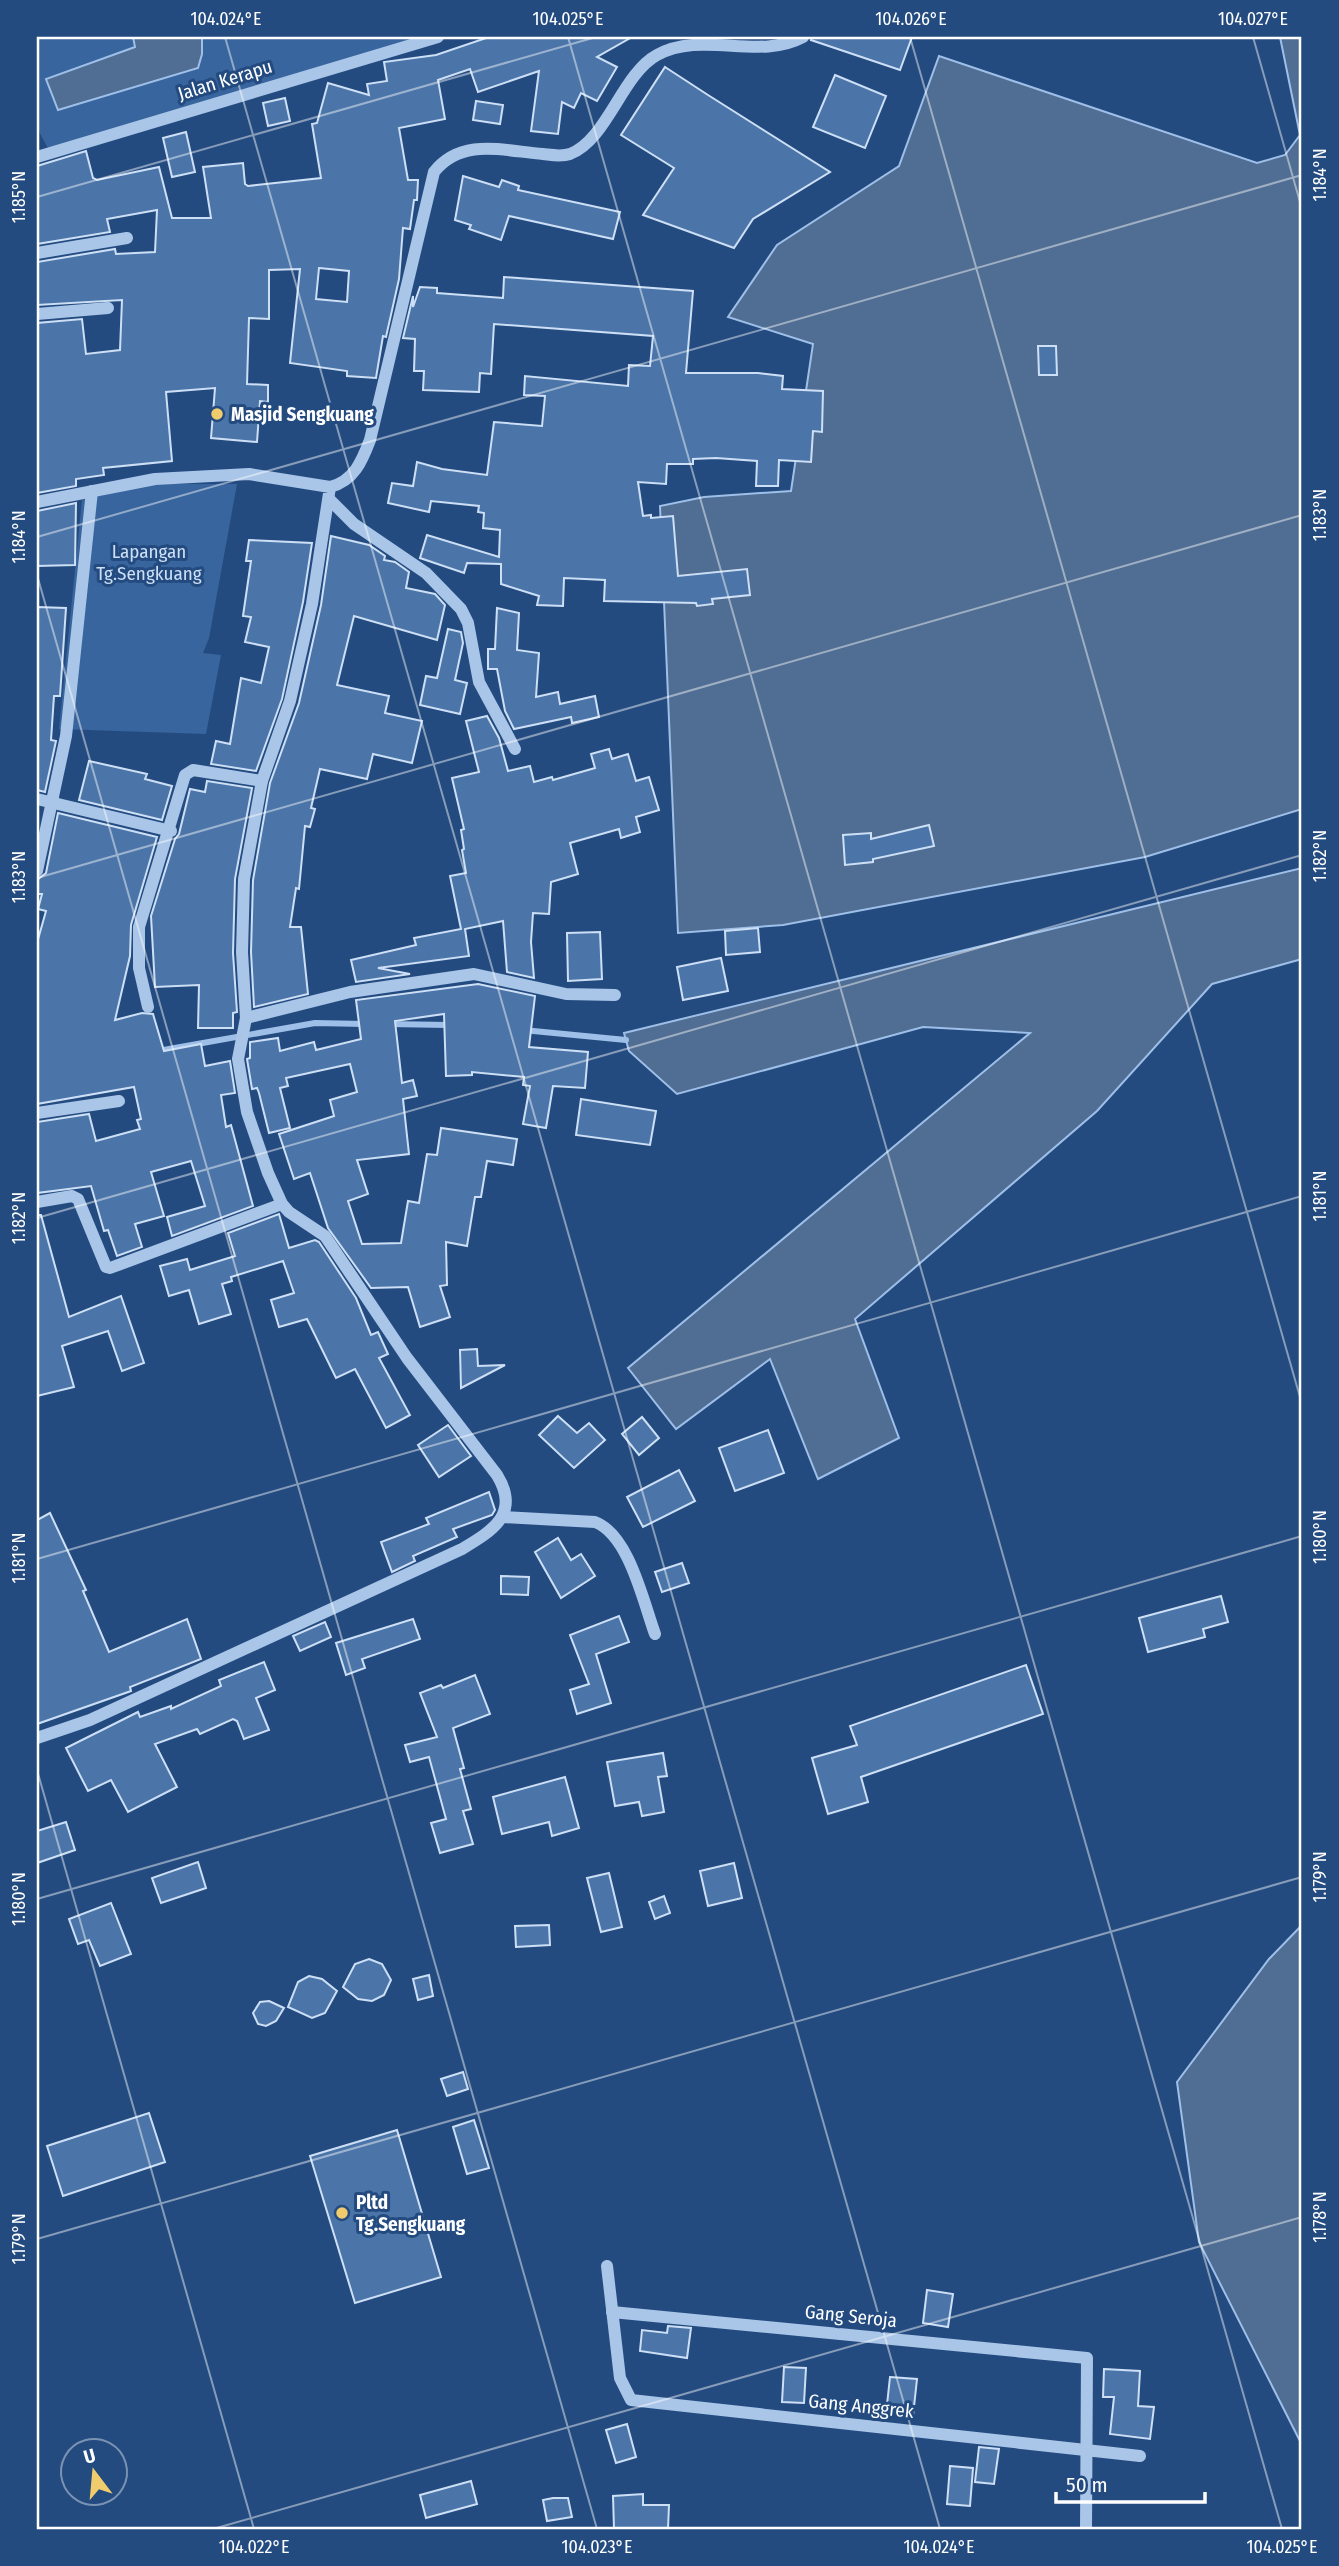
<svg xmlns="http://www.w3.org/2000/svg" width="1339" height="2566" viewBox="0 0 1339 2566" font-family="'Fira Sans Condensed',sans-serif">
<rect width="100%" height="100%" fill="#234b80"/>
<g fill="#38659d">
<path d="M37,37h388l-376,113 -12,-22z"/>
<path d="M151,484h86l-28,154 -6,15 18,2 -15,79 -147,-5 23,-229z"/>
</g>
<g fill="#506d93" stroke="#9ebfe8" stroke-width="2">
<path d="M133,37h69v17l-4,14 -140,42 -12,-31 89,-32z"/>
<path d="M1280,37h22v772l-157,48 -362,68 -105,8 -18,-427 44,-9 87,-6 22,-147 -85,-27 49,-72 122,-79 40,-110 318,107 28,-8 15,-20z"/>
<path d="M1302,868v91l-90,25 -115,127 -242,208 44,119 -81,41 -48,-120 -94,70 -48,-61 402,-335 -107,-6 -246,67 -48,-43 -5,-18z"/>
<path d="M1302,1925v520l-103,-203 -22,-160 92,-123z"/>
</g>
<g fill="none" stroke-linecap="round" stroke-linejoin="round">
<g stroke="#9ebfe8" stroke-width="6">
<path d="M387,1024l62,1"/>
<path d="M523,1030l103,10"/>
<path d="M158,1051l157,-28 50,1"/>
</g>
</g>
<g fill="#4b75a9" stroke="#cddff5" stroke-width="2" fill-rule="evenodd">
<path d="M489,37h143l-35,20 20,10 -20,34 -16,-8 -7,15 -12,-6 -4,32 -27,-3 8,-60 -61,21 -8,-23 -32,11 7,39 -46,9 9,52h10l-1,20h-3l-4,29 -7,-1 -4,51 -13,58 -3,-1 -7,42 -29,-2v-5l-57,-8 10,-94 -31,1v49l-20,-1 -2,66 21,1v17l-8,-1 -3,41 -46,-4 4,-50 -49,4 6,69 -69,7 1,7 -28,4v7l-39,7v-170l45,-4 4,35 34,-4 2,-50 -85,5v-43l78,-13 1,5 39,-2 2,-42 -50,9 3,13 -73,12v-78l49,-15 7,27 4,2 62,-13 13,51h39l-8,-51 40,-4 2,21 3,2 73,-8 -9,-54 5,-1 11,-40 41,12 -2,-11 20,-3 -3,-19 52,-7zM319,268l30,3 -2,31 -31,-3z"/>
<path d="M812,37h100l-12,33 -89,-30z"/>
<path d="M665,67l43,28 122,77 -77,47 -19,29 -91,-33 31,-47 -53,-33z"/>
<path d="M835,75l51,21 -21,52 -52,-21z"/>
<path d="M285,98l5,23 -22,5 -5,-23z"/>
<path d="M476,101l27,4 -3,19 -27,-4z"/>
<path d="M186,132l9,40 -23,5 -9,-39z"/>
<path d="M463,176l36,11 3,-7 17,6 -1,4 102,22 -7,27 -104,-23 -8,24 -32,-11 2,-4 -16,-5z"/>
<path d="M504,277l189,14 -7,82h72l25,3 -1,13 41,2 -1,41 -9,-1 -2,31 -32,-2 -1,26h-22l1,-25 -41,-3 -23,1v5h-26l-1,20 -28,-2 5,34 8,-1v3l22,-2 5,60 69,-7 3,26 -38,4 1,5 -16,2 -1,-3 -92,-2 1,-21 -41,-2 -1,28 -26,-1 2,-9 -38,-12v-20l-34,-1 -3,10 -44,-15 7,-23 72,22 1,-27 -17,-2 1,-15 -6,-1 1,-6 -48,-5 -2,11 -41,-9 4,-20 21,3 4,-24 25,7 45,6 7,-53 48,4 3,-30 -21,-1 1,-19 103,10 1,-21 21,1 3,-30 -159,-12 -3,50 -11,-1 -1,19 -56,-2 1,-19h-10l1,-32 -12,-1 10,-42v11l7,-20 17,1v5l66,5z"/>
<path d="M1038,346h18l1,29h-18z"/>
<path d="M76,503l-1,62 -38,1v-55z"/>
<path d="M331,536l38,9 16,11 -1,4 11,2 14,10 -3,16 29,6 10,11 -8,35 -83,-24 -17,69 52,11 -4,17 37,8 -10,42 -39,-9 -6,25 -47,-10 -9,39 4,1 -5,18 -5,-1 -6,63 -3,-1 -6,39h11l7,67 -54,13 -3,-55 2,-72 17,-97 29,-80 22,-98z"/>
<path d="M249,540l63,3 -9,59 -21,97 -26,72 -45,-7 5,-23 14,3 11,-66 20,5 8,-36 -24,-5 6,-25 -8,-1 8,-55h-5z"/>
<path d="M37,607l29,1 -6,88h-6l-3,44 5,1 -11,51 -8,-2z"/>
<path d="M497,608l22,5 -2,37 22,3 -3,44 22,-5 2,12 35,-8 4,21 -27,6 -1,-6 -57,12 -9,-18 -8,-42h-9v-20h7z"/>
<path d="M448,629l13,3 2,11 -8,37 12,3 -7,31 -40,-9 6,-29 11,2z"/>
<path d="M487,716l12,22 9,33 22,-5 4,16 18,-5 1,3 42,-12 -4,-14 18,-5 3,10 16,-5 8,27 13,-4 10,33 -23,7 4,15 -19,6 -2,-9 -49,14 8,31 -27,8 -2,32 -16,-1 -2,29 3,36 -27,-6 -4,-51 -38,8 4,27 -91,12 32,6 -54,8 -5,-22 65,-15 -2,-7 47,-9 -11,-53 16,-3 -4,-23 2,-1 -3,-19 3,-1 -12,-51 27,-6 -13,-51z"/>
<path d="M89,761l58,13 -2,5 27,7 -10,34 -83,-20z"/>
<path d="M207,781l45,7 -17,91 -2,74 4,59 -4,1v15h-35l1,-43 -44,2 -4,-71 24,-77 4,-5 11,-45 15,3z"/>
<path d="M58,813l99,24 -26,88 -1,31 -15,64 27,-7 11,1 11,37 37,-7 4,22 25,-5 5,32 -14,2 5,32 5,-2 22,81 -81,30 -5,-19 38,-11 -14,-45 -40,11 13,44 -29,8 7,23 -25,9 -9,-26 -4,1 -13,-45 -54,7v-71l52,-8 7,27 44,-12 -3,-9 4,-1 -7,-32 -97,17v-161l9,-32 -8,-2 4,-15h-5v-14l9,-7z"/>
<path d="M929,825l5,21 -61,13v3l-28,3 -2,-30 28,-2v6z"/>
<path d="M758,928l2,24 -34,3 -1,-24z"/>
<path d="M600,932l2,47 -34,2 -1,-48z"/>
<path d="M721,958l7,33 -45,9 -6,-33z"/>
<path d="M478,984l57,12 -6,51 59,5 -3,36 -32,-2 -7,42 -23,-4 7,-38 -7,-1 1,-8 -52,-5v3l-26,1 -2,-62 -49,7 7,62 11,-3 4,16 -14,3 6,55 -52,6 11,34 -20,7 14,43 39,-1 7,-42 11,2 8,-49 10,1 4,-27 76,11 -4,26 -26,-4 -6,36h-6l-8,49 -21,-4 1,43 -7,1 10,31 -30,10 -12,-40 -37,1 -43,-60 -18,-55 -16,6 -15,-45 55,-18 -4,-16 27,-8 -7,-28 -64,14 2,8 -8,2 10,40 -21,5 -10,-40 -2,-5 -5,1 -5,-30 3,-1v-16l28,-4 2,13 34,-9 2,8 45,-11 -5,-39z"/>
<path d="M581,1099l75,12 -6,34 -74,-10z"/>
<path d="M279,1214l10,34 26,-8 4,2 37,56 15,37 7,-3 10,22 -9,4 31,57 -24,13 -31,-59 -19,9 -29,-59 -28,8 -8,-27 23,-7 -11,-32 -52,16 1,4 -10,3 9,30 -32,10 -10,-34 -20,6 -9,-30 27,-7 3,11 45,-14 -7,-23z"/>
<path d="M37,1215h4l28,102 52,-21 23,67 -22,8 -14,-40 -46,15 12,41 -37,9z"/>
<path d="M477,1349l1,17 27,-1 -44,23 -1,-38z"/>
<path d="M558,1416l19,17 12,-10 16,17 -31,28 -35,-33z"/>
<path d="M642,1417l17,21 -20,17 -17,-21z"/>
<path d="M448,1425l23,31 -32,21 -21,-32z"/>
<path d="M768,1430l16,43 -49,18 -16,-43z"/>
<path d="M679,1470l16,31 -52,26 -16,-30z"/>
<path d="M489,1492l6,18 -3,5 -39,14 4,8 -44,19 2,5 -23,11 -11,-30 48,-18 -3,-6z"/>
<path d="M50,1513l36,77 -3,1 26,61 78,-33 14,40 -71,28 1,4 -94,33v-204z"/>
<path d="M558,1538l13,22 10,-6 14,22 -34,22 -26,-46z"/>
<path d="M682,1563l7,20 -27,9 -7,-20z"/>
<path d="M501,1576l28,1 -1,18 -27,-1z"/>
<path d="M1221,1596l7,26 -25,7 2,8 -57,15 -9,-34z"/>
<path d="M619,1616l10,26 -33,12 15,49 -34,11 -7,-24 19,-6 -19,-49z"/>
<path d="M413,1619l7,20 -58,20 3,9 -19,7 -10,-32z"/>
<path d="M325,1622l6,15 -31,14 -7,-15z"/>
<path d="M264,1662l11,28 -19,8 13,32 -25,9 -7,-18 -4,-2 -33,15 -3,-5 -42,15 22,43 -49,25 -17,-32 -23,11 -22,-43 72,-36 2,5 31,-11v3l50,-23 -2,-6z"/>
<path d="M1026,1665l17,49 -182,63 7,25 -40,12 -16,-56 45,-13 -7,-19z"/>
<path d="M475,1675l15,39 -37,14 11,40 -4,1 11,40 -8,2 10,33 -33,9 -9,-30 15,-4 -17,-62 -19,5 -5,-17 32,-8 -17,-44 21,-8 2,3z"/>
<path d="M663,1753l4,23 -9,1 6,35 -22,4 -3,-14 -24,4 -8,-44z"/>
<path d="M565,1777l14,51 -27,8 -3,-14 -47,12 -9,-37z"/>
<path d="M66,1822l9,28 -38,13v-32z"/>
<path d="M198,1862l8,26 -45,15 -9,-25z"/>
<path d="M734,1863l8,35 -34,8 -8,-35z"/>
<path d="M609,1873l13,54 -21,5 -14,-54z"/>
<path d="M664,1896l6,17 -15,6 -6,-17z"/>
<path d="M111,1903l20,51 -31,12 -11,-26 -11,4 -9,-25z"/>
<path d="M549,1925l1,20 -34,2 -1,-21z"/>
<path d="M369,1959l13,5 9,16 -7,15 -12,6 -14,-2 -15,-12 12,-23z"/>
<path d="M429,1975l4,21 -15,4 -5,-21z"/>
<path d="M309,1976l13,3 15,12 -12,22 -13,5 -24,-11 10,-25z"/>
<path d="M269,2001l15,7 -8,13 -10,5 -8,-2 -5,-11 7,-11z"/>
<path d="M463,2072l5,17 -21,7 -6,-17z"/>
<path d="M149,2113l16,49 -102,34 -16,-50z"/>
<path d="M474,2120l15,48 -22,6 -14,-47z"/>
<path d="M397,2130l44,147 -86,26 -45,-147z"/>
<path d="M927,2290l26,4 -5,33 -25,-4z"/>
<path d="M668,2326l23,2 -4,30 -47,-7 2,-21 25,3z"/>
<path d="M784,2367l22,1 -2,35 -22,-1z"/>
<path d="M1104,2369l36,2 -2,35 16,1 -4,32 -40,-5 4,-37h-11z"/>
<path d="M890,2377l27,2 -4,37 -27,-2z"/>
<path d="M627,2424l9,33 -20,6 -10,-33z"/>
<path d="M979,2447l20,2 -5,35 -19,-2z"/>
<path d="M950,2466l23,2 -3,38 -23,-2z"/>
<path d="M471,2481l6,23 -51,14 -6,-23z"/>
<path d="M643,2494v11h26l-1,24h-54l-1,-33z"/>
<path d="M553,2498h15l4,19 -25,4 -4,-21z"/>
</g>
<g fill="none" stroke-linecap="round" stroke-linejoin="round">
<g stroke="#a9c5e7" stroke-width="12">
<path d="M37,157l401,-120"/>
<path d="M37,253l90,-15"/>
<path d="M37,314l71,-6"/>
<path d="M330,487c24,-6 32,-26 40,-47l64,-268c28,-35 70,-21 109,-18 9,1 18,3 27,0 37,-14 52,-80 87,-99 45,-25 102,6 146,-18"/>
<path d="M329,499l25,25 72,49 35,36 7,14 11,59 36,67"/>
<path d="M37,502l118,-23 94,-5 81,13 -18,117 -22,97 -28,80 -18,98 -2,73 4,66 -8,41 9,53 21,61 14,31 7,8 36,24 82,122 90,117c24,39 -5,56 -35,74l-372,171 -53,18"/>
<path d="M37,799l134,32"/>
<path d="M37,871l29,-135 26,-245"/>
<path d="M148,1007l-9,-39v-41l46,-152 8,-5 69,11"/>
<path d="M246,1018l104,-26 124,-18 92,20 49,1"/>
<path d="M37,1113l82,-12"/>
<path d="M37,1202l35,-6 6,3 28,68 4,1 172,-64"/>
<path d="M503,1517l92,5c34,13 48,79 60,112"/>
<path d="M607,2266l13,112 11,22 509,56"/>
<path d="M612,2312l475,46 -1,171"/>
</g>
</g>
<path fill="none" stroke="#fff" stroke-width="2" stroke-opacity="0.45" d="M225,37l715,2492M568,37l714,2492M910,37l392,1367M1253,37l49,172M37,197l559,-160M37,537l1265,-362M37,575l560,1954M37,878l1265,-363M37,1218l1265,-363M37,1559l1265,-363M37,1770l217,759M37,1899l1265,-363M37,2239l1265,-362M213,2529l1089,-312"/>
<g fill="#f1cc6d" stroke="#234b80" stroke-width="2.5">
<circle cx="217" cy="414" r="7"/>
<circle cx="342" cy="2213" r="7"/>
</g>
<g text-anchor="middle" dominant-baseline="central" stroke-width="6" stroke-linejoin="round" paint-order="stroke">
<g font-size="19" fill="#fff" stroke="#234b80">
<text transform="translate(225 80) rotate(-17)">Jalan Kerapu</text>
<text transform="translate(851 2316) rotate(6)">Gang Seroja</text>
<text transform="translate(861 2406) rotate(6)">Gang Anggrek</text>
</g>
<g font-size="19" font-weight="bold" fill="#fff" stroke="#234b80" text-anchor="start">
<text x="231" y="414">Masjid Sengkuang</text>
<text x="356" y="2202">Pltd<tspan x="356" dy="22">Tg.Sengkuang</tspan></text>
</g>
<g font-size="19" fill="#cddff5" stroke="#234b80">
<text x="149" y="551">Lapangan<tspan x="149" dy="22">Tg.Sengkuang</tspan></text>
</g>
</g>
<rect width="1339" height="2566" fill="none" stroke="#234b80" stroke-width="77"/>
<g transform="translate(94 2472) rotate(344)"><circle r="33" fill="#234b80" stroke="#7b93b3" stroke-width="2"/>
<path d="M0-5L12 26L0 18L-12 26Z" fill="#f1cc6d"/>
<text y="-10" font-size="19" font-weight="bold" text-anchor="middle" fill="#ffffff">U</text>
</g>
<path d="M1056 2492v10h149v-10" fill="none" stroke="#ffffff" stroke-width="3.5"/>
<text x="1066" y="2492" font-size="21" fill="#ffffff" stroke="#234b80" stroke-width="5" paint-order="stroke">50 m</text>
<rect x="38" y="38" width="1262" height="2490" fill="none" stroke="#fff" stroke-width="2.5"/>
<g font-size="18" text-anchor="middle" fill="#fff">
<text x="226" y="25">104.024°E</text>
<text x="568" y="25">104.025°E</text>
<text x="911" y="25">104.026°E</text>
<text x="1253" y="25">104.027°E</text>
<text transform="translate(1320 175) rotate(-90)" y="6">1.184°N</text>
<text transform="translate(19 197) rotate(-90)" y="6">1.185°N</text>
<text transform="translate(1320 515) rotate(-90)" y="6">1.183°N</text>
<text transform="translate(19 537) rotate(-90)" y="6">1.184°N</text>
<text transform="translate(1320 856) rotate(-90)" y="6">1.182°N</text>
<text transform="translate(19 877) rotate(-90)" y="6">1.183°N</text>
<text transform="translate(1320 1196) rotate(-90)" y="6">1.181°N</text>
<text transform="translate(19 1218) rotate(-90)" y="6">1.182°N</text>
<text transform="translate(1320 1537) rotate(-90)" y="6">1.180°N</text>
<text transform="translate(19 1558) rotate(-90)" y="6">1.181°N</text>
<text transform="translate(1320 1877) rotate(-90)" y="6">1.179°N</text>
<text transform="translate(19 1899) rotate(-90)" y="6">1.180°N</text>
<text transform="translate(1320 2217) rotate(-90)" y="6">1.178°N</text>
<text transform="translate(19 2239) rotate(-90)" y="6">1.179°N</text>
<text x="254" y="2553">104.022°E</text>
<text x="597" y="2553">104.023°E</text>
<text x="939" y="2553">104.024°E</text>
<text x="1282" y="2553">104.025°E</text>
</g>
</svg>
